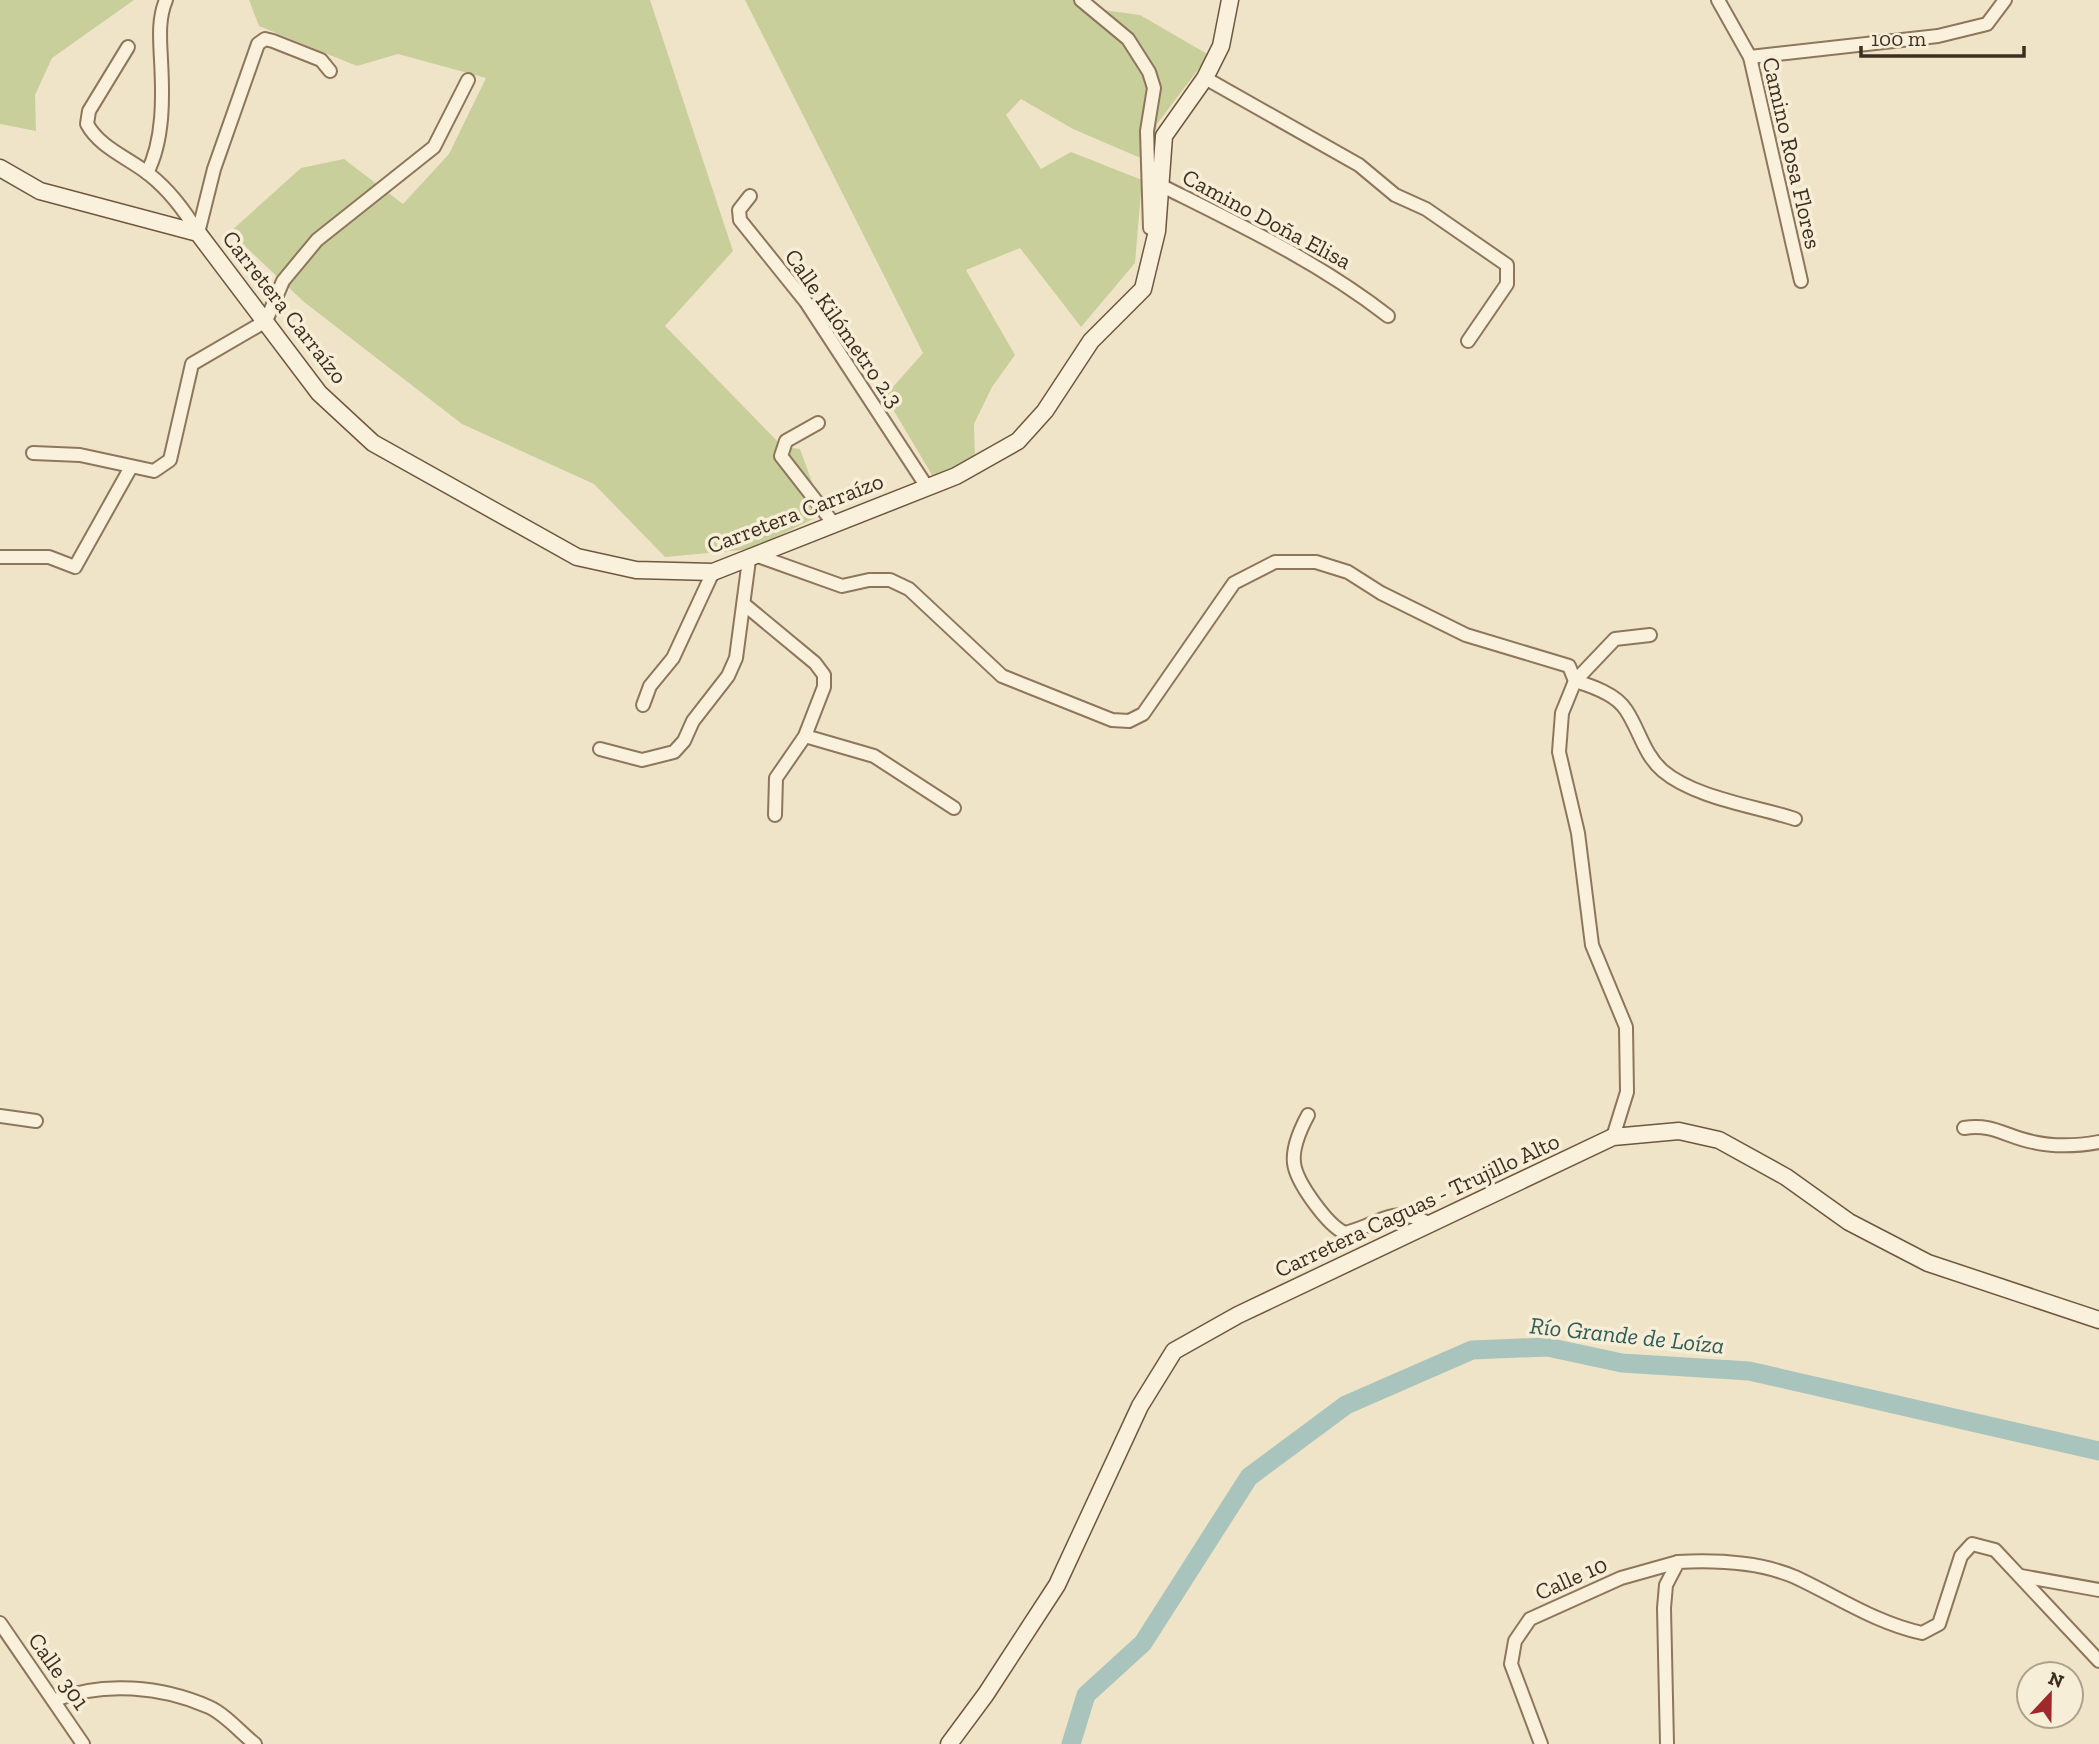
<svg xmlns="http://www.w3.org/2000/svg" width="2099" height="1744" viewBox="0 0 2099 1744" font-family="'Zilla Slab',serif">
<rect width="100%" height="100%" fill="#f0e4c8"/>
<g fill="#c9cf9b">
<path d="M0,0h134l-82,58 -17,37 1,36 -36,-7z"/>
<path d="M249,0h401l83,251 -68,75 118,121 17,2 15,41v28l-63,31 -87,8 -71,-73 -132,-60 -158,-122 -74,-70 71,-64 43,-9 59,45 46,-50 37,-76 -88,-24 -41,12 -98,-40z"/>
<path d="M745,0h332l4,7 59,8 69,40 -52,69 -7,38 -77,-33 -52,-30 -15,16 35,54 30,-17 71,28 -7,83 -54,64 -61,-79 -54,22 49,85 -23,32 -18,37 1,34 -40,22 -50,-84 38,-43z"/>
</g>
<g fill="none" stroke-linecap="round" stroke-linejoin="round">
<path stroke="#a9c4bc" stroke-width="19" d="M1071,1744l15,-49 57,-52 106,-166 97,-72 126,-55 75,-3 75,16 127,8 350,80"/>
<defs>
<g id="street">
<path d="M1081,0l47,39 21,33 5,16 -7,43 3,97"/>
<path d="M1718,0l32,57 51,224"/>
<path d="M128,47l-39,64 -2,13c13,24 42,34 63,51 20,16 35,36 48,58"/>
<path d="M1750,57l188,-21 49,-12 18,-24"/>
<path d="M1205,78l154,87 36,30 31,14 81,56v19l-39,57"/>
<path d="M147,173c17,-33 16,-77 14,-113 -1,-21 -3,-41 5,-60"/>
<path d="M1160,185c80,40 157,76 228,131"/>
<path d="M750,196l-11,14 1,10 66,82 121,185"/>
<path d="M198,233l16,-64 44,-125 7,-5 8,2 48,19 9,11"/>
<path d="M818,423l-32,18 -5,15 53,68"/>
<path d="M33,453l47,2 74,16 16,-11 22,-96 74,-43 17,-40 34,-41 117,-93 34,-67"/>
<path d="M758,556l84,30 27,-6h21l19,9 93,87 110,44 17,1 14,-7 91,-131 41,-21h41l32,10 33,21 85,42 103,31 6,15"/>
<path d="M0,557h49l26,10 56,-100"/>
<path d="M745,605l70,58 9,12v12l-19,49 -29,42 -1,37"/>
<path d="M1575,681c17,5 41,13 51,29 13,19 18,45 37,61 32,27 92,35 132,48"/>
<path d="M643,705l7,-19 23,-28 40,-86"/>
<path d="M805,736l69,20 80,52"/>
<path d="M600,749l42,11 32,-8 10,-11 9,-20 35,-45 8,-18 13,-98"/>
<path d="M1308,1115c-7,13 -16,32 -14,48 2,19 34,63 51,70 40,-10 44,-29 86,-9"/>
<path d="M0,1116l36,5"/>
<path d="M1964,1128c29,-5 42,9 69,14 22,5 44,4 66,0"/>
<path d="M1613,1137l14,-45 -1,-65 -34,-82 -14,-112 -19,-81 3,-39 13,-32 40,-42 35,-4"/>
<path d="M2021,1576l78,14"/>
<path d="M0,1623l83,121"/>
<path d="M55,1700c48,-19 107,-14 154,7 16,7 32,26 46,37"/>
<path d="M1541,1744l-30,-80 4,-23 15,-22 91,-41 57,-16"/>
<path d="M1667,1744l-3,-136 2,-23 12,-23c38,-2 82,0 117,15 43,20 81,46 127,56l17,-9 22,-68 11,-12 23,6 104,111"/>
</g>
<g id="secondary">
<path d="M0,168l40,23 158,42 121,160 54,50 204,114 59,13 77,2 243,-96 62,-35 27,-30 46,-70 52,-52 14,-58 7,-95 41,-58 16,-32 9,-46"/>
<path d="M949,1744l37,-50 71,-109 83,-179 34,-55 64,-36 375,-178 66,-6 40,9 67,37 63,45 79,41 171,57"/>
</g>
</defs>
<use href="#street" stroke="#8d765c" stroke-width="16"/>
<use href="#secondary" stroke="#6f573f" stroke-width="19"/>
<use href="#street" stroke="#faf1dc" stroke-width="12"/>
<use href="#secondary" stroke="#faf1dc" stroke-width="16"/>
</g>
<g text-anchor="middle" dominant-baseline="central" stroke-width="7" stroke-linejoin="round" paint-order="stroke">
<g font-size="23" fill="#3d2e20" stroke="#f7eed8">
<text transform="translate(1792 153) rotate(77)">Camino Rosa Flores</text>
<text transform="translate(1267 219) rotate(28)">Camino Doña Elisa</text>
<text transform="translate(285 307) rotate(52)">Carretera Carraízo</text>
<text transform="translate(844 328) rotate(55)">Calle Kilómetro 2.3</text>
<text transform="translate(795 513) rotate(-21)">Carretera Carraízo</text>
<text transform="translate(1417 1205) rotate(-25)">Carretera Caguas - Trujillo Alto</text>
<text transform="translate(1571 1578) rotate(-24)">Calle 10</text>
<text transform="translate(59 1671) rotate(55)">Calle 301</text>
</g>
<g font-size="24" font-style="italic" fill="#2f5d5a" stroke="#f7eed8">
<text transform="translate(1627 1335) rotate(6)">Río Grande de Loíza</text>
</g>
</g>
<g transform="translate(2050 1695) rotate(22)"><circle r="33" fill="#f7eed8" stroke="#ada18e" stroke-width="2"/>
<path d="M0-5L12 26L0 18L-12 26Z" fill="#9e2a2b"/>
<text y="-10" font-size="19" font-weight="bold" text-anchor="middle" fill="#3d2e20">N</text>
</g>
<path d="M1861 46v10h163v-10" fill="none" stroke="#3d2e20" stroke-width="3.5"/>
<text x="1871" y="46" font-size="21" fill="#3d2e20" stroke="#f7eed8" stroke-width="5" paint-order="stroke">100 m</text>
</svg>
